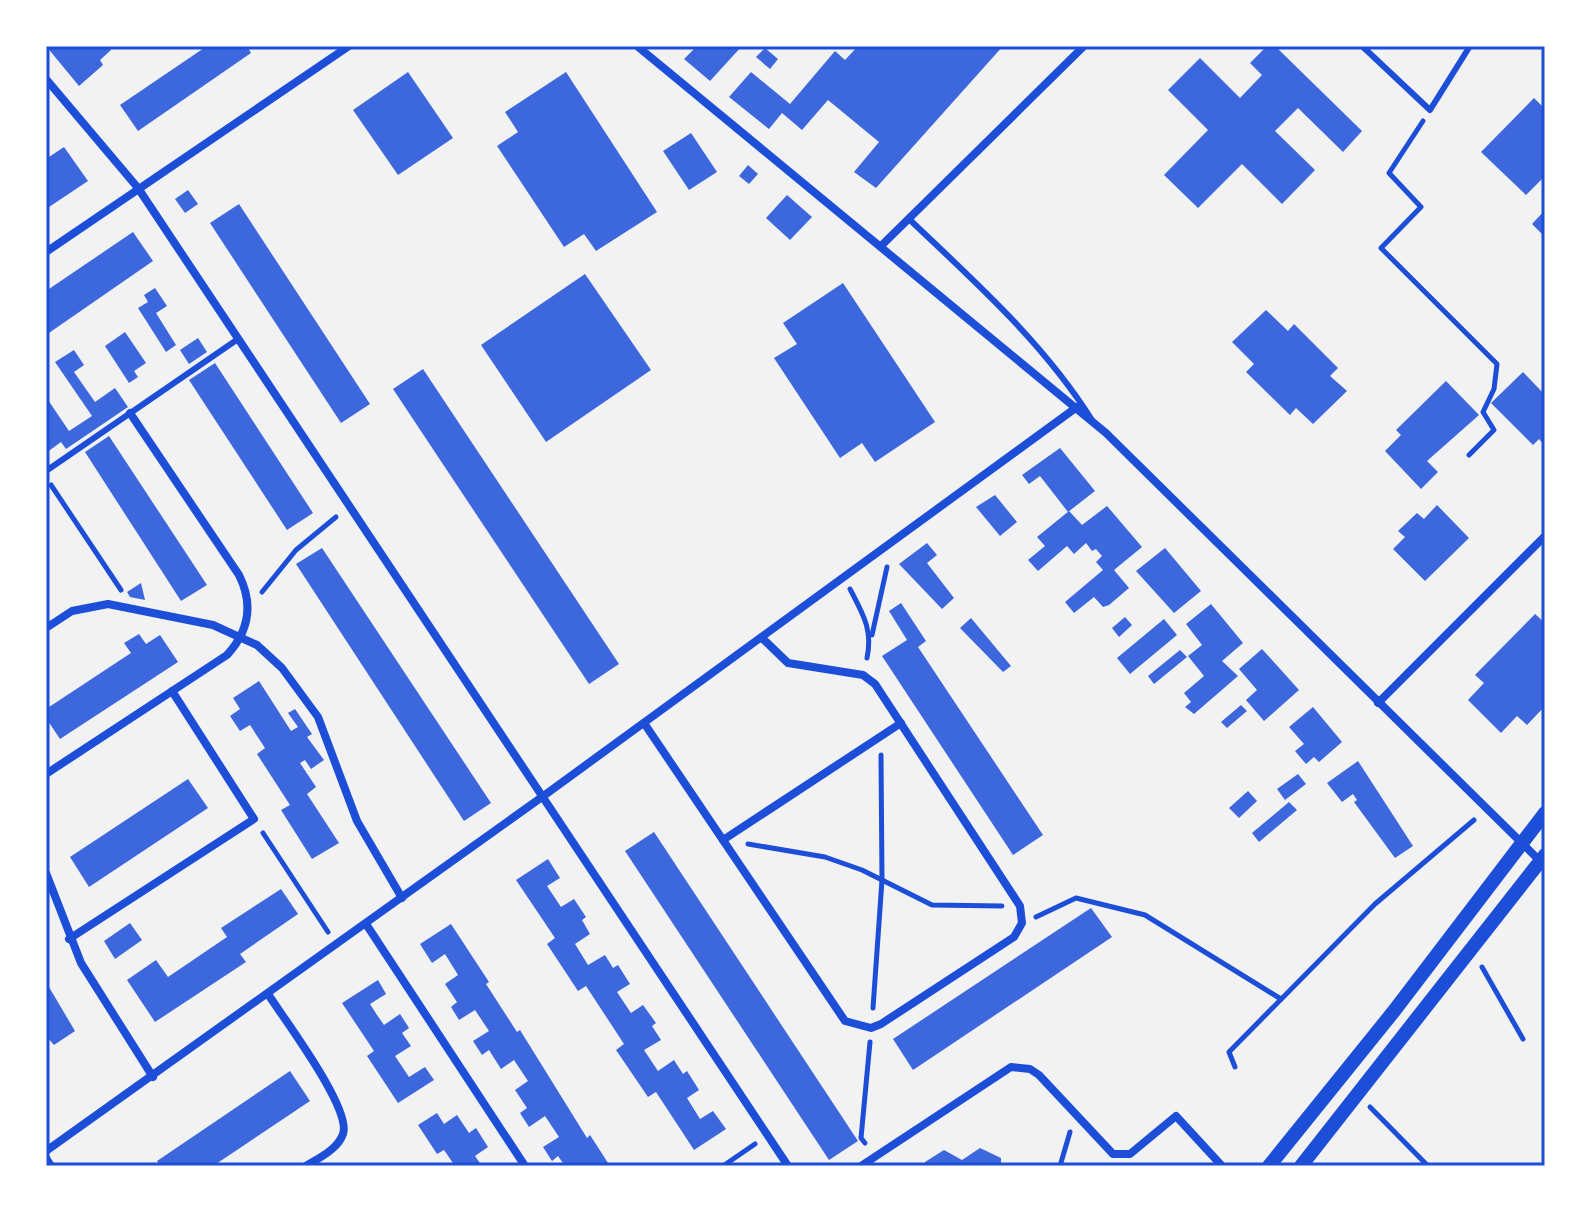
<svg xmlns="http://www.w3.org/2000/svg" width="1591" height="1212" viewBox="0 0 1591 1212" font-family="'Libre Baskerville',serif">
<rect width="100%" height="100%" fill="#f2f2f2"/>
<g fill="#3d67dc">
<path d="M46,46h62l3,4 -11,10 3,5 -24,21z"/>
<path d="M207,46h40l4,7 -113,78 -18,-26z"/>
<path d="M691,46h51l-32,35 -26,-22 10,-10z"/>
<path d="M858,46h145l-127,142 -22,-16 25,-30 -51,-42 -26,30 -20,-17 -13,16 -40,-32 22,-25 39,32 45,-53 10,9z"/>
<path d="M1267,46h8l87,85 -19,21 -45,-44 -23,23 40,39 -33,34 -40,-40 -44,44 -34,-33 44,-45 -40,-40 32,-32 40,40 22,-23 -12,-12z"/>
<path d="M765,48l13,11 -8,10 -14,-12z"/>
<path d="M408,72l45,66 -55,37 -45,-65z"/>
<path d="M566,72l91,140 -61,39 -12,-17 -20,13 -67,-101 21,-14 -13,-20z"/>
<path d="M1534,98l11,11v67l-19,19 -45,-43z"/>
<path d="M691,133l26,39 -28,18 -26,-39z"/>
<path d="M64,147l24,34 -42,28v-50z"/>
<path d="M748,165l10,9 -9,10 -10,-8z"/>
<path d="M188,190l10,14 -13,9 -10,-14z"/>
<path d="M787,195l25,22 -22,23 -24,-22z"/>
<path d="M239,204l131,200 -29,19 -131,-200z"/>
<path d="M1545,210v27l-13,-13z"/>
<path d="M133,232l20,29 -107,74v-44z"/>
<path d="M585,274l66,96 -105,72 -65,-97z"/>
<path d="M843,283l92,139 -60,40 -13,-19 -22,15 -66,-100 23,-14 -14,-21z"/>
<path d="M155,288l12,18 -11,7 20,32 -10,7 -28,-44 10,-6 -4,-7z"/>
<path d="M1266,310l22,21 6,-7 44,44 -8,8 17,15 -34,33 -17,-16 -6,7 -44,-43 8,-8 -22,-22z"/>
<path d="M125,332l21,31 -12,8 4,6 -9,6 -24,-37z"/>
<path d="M198,338l9,14 -18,12 -9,-14z"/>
<path d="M74,350l10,15 -10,7 21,30 20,-14 13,19 -62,42 -5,-7 -15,11v-56l23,34 23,-15 -37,-54z"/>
<path d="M215,363l98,150 -26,17 -98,-150z"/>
<path d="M423,369l196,295 -30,20 -196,-295z"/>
<path d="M1523,372l22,23v51l-6,-7 -6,6 -42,-42z"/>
<path d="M1446,381l33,34 -52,46 11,11 -17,17 -36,-38 16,-16 -5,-5z"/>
<path d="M109,436l98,149 -26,16 -96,-149z"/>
<path d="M1060,448l35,43 -27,21 -28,-36 -11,8 -7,-9z"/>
<path d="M995,495l22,27 -17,14 -24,-29z"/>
<path d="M1437,505l32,33 -44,43 -32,-32 12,-12 -7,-6 19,-18 7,6z"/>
<path d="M1107,506l35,41 -28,23 15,18 -20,17 -6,2 -9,-10 -20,16 -9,-11 38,-32 -7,-8 6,-6 -6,-7 -4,2 -6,-8 -12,11 -7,-8 -29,25 -10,-11 17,-14 -8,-9 32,-26 13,14z"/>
<path d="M927,543l10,12 -10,8 27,35 -12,11 -43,-45z"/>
<path d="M322,548l169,255 -27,18 -168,-257z"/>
<path d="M1165,548l36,43 -27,22 -38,-42z"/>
<path d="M141,583l4,17 -15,-3 -3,-5z"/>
<path d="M901,603l25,38 -8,6 125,188 -30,20 -131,-199 25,-16 -18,-29z"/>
<path d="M1211,604l32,39 -21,18 16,15 -44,38 -9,-7 6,-5 -7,-9 20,-17 -16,-20 14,-11 -16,-21z"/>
<path d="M1535,614l10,9v83l-18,19 -10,-9 -16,17 -33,-33 16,-17 -9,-8z"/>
<path d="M1125,617l7,8 -13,12 -7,-9z"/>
<path d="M971,618l40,48 -8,6 -43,-44z"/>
<path d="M1164,619l13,16 -47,39 -13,-16z"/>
<path d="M139,634l7,10 14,-9 18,27 -118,77 -14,-21v-9l85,-56 -7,-10z"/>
<path d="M1262,649l37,41 -35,31 -18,-21 11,-10 -18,-21z"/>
<path d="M1180,650l7,7 -33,27 -6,-8z"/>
<path d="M259,681l32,50 7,-4 -10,-14 7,-4 17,25 -5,3 17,23 -13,9 -6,-9 -5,3 16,24 -9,7 32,49 -27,16 -31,-49 9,-5 -33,-51 8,-6 -15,-23 -10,6 -10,-15 10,-7 -7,-11z"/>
<path d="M1241,705l6,6 -20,17 -6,-6z"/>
<path d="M1313,707l29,35 -23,20 -5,-5 -8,7 -11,-13 9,-7 -15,-17z"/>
<path d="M1358,761l55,85 -18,12 -41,-56 3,-2 -4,-6 -11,8 -15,-19z"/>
<path d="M1298,774l8,10 -21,16 -8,-11z"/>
<path d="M188,779l20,29 -119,79 -19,-30z"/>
<path d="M1248,791l9,10 -18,17 -10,-10z"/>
<path d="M1289,802l8,8 -38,32 -7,-9z"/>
<path d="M654,832l204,309 -29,19 -204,-309z"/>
<path d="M548,859l12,19 -13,8 14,21 13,-8 12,18 -4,3 8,14 -15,10 13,21 17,-10 8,13 5,-3 12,19 -13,8 14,21 12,-8 13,18 -4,3 9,14 -17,10 14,21 16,-11 9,14 4,-3 12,19 -12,8 13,21 13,-8 13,18 -32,21 -38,-58 -8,5 -32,-47 8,-6 -38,-58 -8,5 -31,-47 8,-6 -39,-58z"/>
<path d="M281,889l17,25 -58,40 6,8 -91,60 -28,-42 29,-20 12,17 59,-40 -6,-9z"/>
<path d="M1091,908l21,29 -199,133 -20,-31z"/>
<path d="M130,923l12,17 -27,19 -11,-18z"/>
<path d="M451,924l38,58 -3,2 31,48 3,-2 67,108 3,-3 20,31h-45l-7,-10 -6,5 -9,-14 16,-10 -14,-21 -16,11 -9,-14 7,-5 -12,-18 13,-9 -14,-21 -13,9 -12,-19 -7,5 -9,-14 16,-10 -14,-21 -16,10 -8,-13 6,-5 -12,-18 13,-9 -13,-21 -13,9 -12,-19z"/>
<path d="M378,980l8,14 -16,10 7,11 7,10 16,-11 9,14 -7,5 9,13 -16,10 14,21 16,-10 9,13 -36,23 -31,-47 7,-5 -32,-48z"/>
<path d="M46,982l29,49 -21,14 -8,-9z"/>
<path d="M290,1071l20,30 -97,65h-53l-3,-5z"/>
<path d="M437,1113l7,11 13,-9 12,18 7,-5 12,19 -13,9 7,10h-27l-11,-16 -7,4 -19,-29z"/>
<path d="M980,1148l21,10v8h-76v-4l19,-12 18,10z"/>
</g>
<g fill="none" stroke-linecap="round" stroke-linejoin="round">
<g stroke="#1d4ed8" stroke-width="5">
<path d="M1423,121l-34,52 32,34 -40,41 116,116 -3,25 -11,23 11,18 -25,25"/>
<path d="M51,485l70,105"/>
<path d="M850,589c13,25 23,41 17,69"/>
<path d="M262,592l34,-42 40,-33"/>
<path d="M872,635l15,-68"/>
<path d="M263,833l65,99"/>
<path d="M748,844l77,13 37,13 70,35 70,1"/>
<path d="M1036,917l40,-19 69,17 136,84"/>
<path d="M1482,967l41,72"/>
<path d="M873,1008l9,-128 -1,-125"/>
<path d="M1235,1067l-6,-15 146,-148 99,-84"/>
<path d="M1370,1107l58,59"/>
<path d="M865,1143l-4,-5 9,-96"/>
<path d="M723,1166l32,-22"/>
<path d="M1060,1166l10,-34"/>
</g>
<g stroke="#1d4ed8" stroke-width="6">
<path d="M1362,46l68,64 40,-64"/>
<path d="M909,219c66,63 134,123 183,201"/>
<path d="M46,471l192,-132"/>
</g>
<g stroke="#1d4ed8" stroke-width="8">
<path d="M637,46l469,387 434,428"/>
<path d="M46,79l92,109 650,978"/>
<path d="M881,246l203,-200"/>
<path d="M46,252l303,-206"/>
<path d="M46,628l26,-17 36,-7 105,21 44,20 25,23 36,49 39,104 45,77"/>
<path d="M1378,703l167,-167"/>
<path d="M644,723l201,298 26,7 10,-4 133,-87 8,-14 -2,-17 -145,-222 -12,-9 -75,-12 -26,-25"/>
<path d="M46,774l181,-119c22,-24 27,-50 12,-80l-109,-162"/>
<path d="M723,840l178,-117"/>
<path d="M46,873l35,90 72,114"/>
<path d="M366,924l159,242"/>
<path d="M69,939l185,-120 -82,-128"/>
<path d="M268,994c16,25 84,115 75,140 -5,15 -24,24 -37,32"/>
<path d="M46,1151l496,-354 535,-390"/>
<path d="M46,1158l5,8"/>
<path d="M861,1166l150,-99 19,2 9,6 74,79h17l46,-38 46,50"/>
</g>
<g stroke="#1d4ed8" stroke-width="14">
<path d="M1269,1166l125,-155 151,-198"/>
<path d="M1301,1166l244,-311"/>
</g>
</g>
<rect width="1591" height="1212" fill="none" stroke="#ffffff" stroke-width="96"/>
<rect x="48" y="48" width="1495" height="1116" fill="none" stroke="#1d4ed8" stroke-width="3"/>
</svg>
